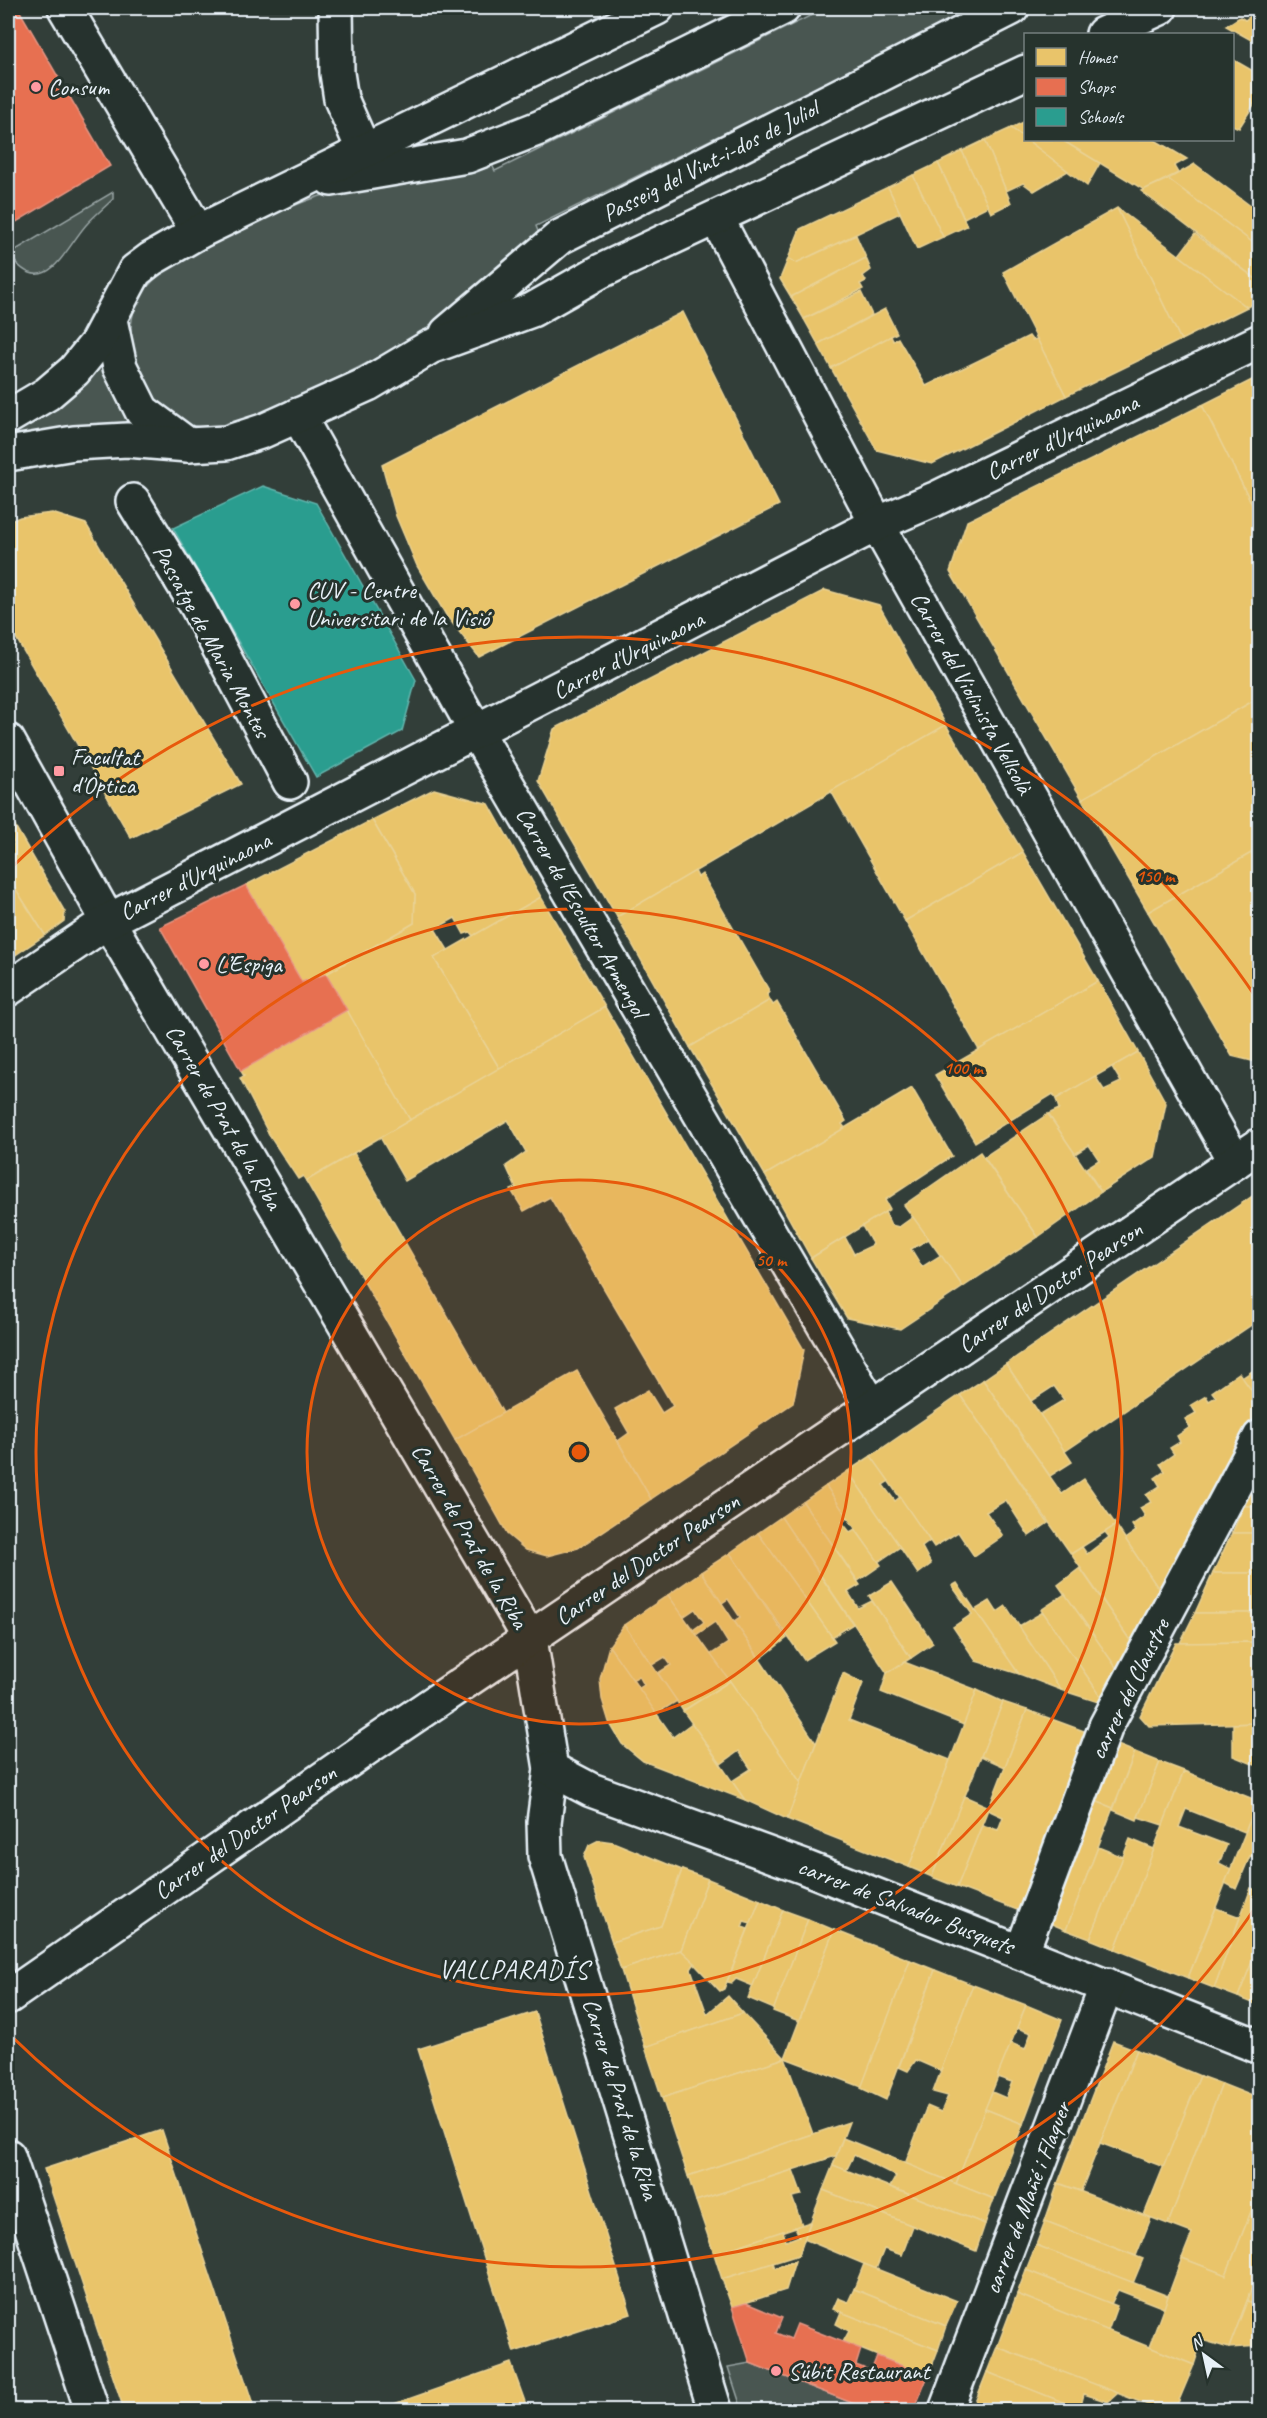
<svg xmlns="http://www.w3.org/2000/svg" width="1267" height="2418" viewBox="0 0 1267 2418" font-family="Caveat,sans-serif">
<rect width="100%" height="100%" fill="#323e39"/>
<filter id="ink" filterUnits="userSpaceOnUse"><feTurbulence type="fractalNoise" baseFrequency=".0167" numOctaves="2"/><feDisplacementMap in="SourceGraphic" scale="12" xChannelSelector="R" yChannelSelector="G"/><feConvolveMatrix kernelMatrix="1 2 1 2 8 2 1 2 1" color-interpolation-filters="sRGB"/></filter>
<g filter="url(#ink)">
<g fill="#495651" stroke="#98a4a4" stroke-width="1.5">
<path d="M826,8h151l-441,218 3,8c-22,21 -43,42 -66,61 -52,43 -112,72 -172,101 -26,12 -59,32 -89,32 -34,0 -69,-26 -76,-60 -7,-30 -10,-59 14,-84 18,-20 45,-31 68,-42 36,-18 71,-37 109,-48 53,-15 108,-24 162,-36l6,13z"/>
<path d="M113,192v7c-9,9 -19,17 -27,26 -21,24 -42,79 -77,29z"/>
<path d="M102,362l11,31 24,32 -129,16v-8c38,-19 70,-36 94,-71z"/>
<path d="M750,2363l120,47h-128l-14,-43z"/>
</g>
<g fill="#e9c46a" stroke="#e9d295" stroke-width="1.5">
<path d="M1260,9v36l-34,-19 14,-9 5,3z"/>
<path d="M1232,59l28,16v20l-21,33 -7,-3z"/>
<path d="M1026,121v19h36l38,23 -13,23 -76,-58z"/>
<path d="M1011,128l57,43 -34,20 -11,-8 -17,8 -21,-51z"/>
<path d="M985,140l26,63 -20,10 -29,-62z"/>
<path d="M1062,140h93l32,19 -13,7 4,7 -34,17z"/>
<path d="M962,151l26,55 -24,12 -26,-55z"/>
<path d="M938,163l29,63 -24,11 -30,-62z"/>
<path d="M1195,164l65,49v35l-92,-69z"/>
<path d="M913,175l30,62 -26,12 -29,-62z"/>
<path d="M1168,179l92,69v34l-119,-91z"/>
<path d="M888,187l12,26 -104,50 -8,-4 12,-30z"/>
<path d="M1117,208l64,132 -115,56 -63,-124z"/>
<path d="M1117,208l62,47 68,52 -66,33z"/>
<path d="M1195,234l65,48v19l-13,6 -68,-52z"/>
<path d="M856,235l10,23 -75,39 -11,-18 8,-20 8,4z"/>
<path d="M866,258l5,12 -8,6 3,5 -6,3 3,5 -59,30 -13,-22z"/>
<path d="M861,292l11,23 -54,29 -14,-25z"/>
<path d="M885,309l12,24 -66,35 -13,-24z"/>
<path d="M683,312l96,193 -300,152 -33,-42 -29,-49 -21,-50 -14,-51z"/>
<path d="M891,336l2,5 5,-3 28,48 103,-50 3,4 5,-1 29,57 -134,68 -55,-14 -46,-82z"/>
<path d="M1260,376v144l-58,-115z"/>
<path d="M1202,405l58,115v177l-178,102 -132,-227 17,-51z"/>
<path d="M52,513l34,11 155,260 -110,54 -123,-214v-102l12,-5z"/>
<path d="M825,590l54,15 67,120 -329,192 -79,-136 16,-52z"/>
<path d="M1260,697v151l-112,64 -66,-113z"/>
<path d="M946,725l77,127 -118,69 -74,-130z"/>
<path d="M434,789l55,15 52,93 -68,39 -3,-4 -6,2 -9,-16 -20,11 13,21 -14,8 66,111 -90,51 -84,-146 88,-51 1,-29 -43,-74z"/>
<path d="M8,814l57,98 -1,9 -19,14 -37,-58v-29l6,-4 -6,-13z"/>
<path d="M372,820l43,74 -1,29 -88,51 -24,8 -56,-97z"/>
<path d="M1260,848v215l-28,-7 -84,-144z"/>
<path d="M1023,852l75,129 -119,69 -74,-129z"/>
<path d="M695,871l3,6 4,-3 68,118 -3,2 3,6 -80,47 -73,-130z"/>
<path d="M8,877l37,58 -37,25z"/>
<path d="M541,897l64,110 -105,62 -66,-111z"/>
<path d="M1098,981l40,71 -82,47 -3,-5 -78,48 -40,-67z"/>
<path d="M770,1000l3,5 4,-3 69,119 -4,3 3,4 -80,47 -75,-128z"/>
<path d="M605,1007l199,343 -11,53 -142,96 -33,-58 11,-8 -14,-24 33,-19 14,23 11,-7 -123,-209 -26,14 -13,-21 5,-2 -10,-22 20,-14 -18,-32 -103,61 -25,-44z"/>
<path d="M347,1010l63,110 -104,61 -3,-5 -5,3 -27,-41 -31,-60 4,-2 -3,-5z"/>
<path d="M1138,1052l28,51 -11,54 -54,35 -15,-24 13,-8 -10,-15 -14,9 -27,-40 11,-5 -3,-10 39,-23 9,14 17,-8 -9,-15z"/>
<path d="M912,1088l40,68 -67,44 5,9 -79,49 -46,-83z"/>
<path d="M1048,1114l53,78 -63,45 -54,-80z"/>
<path d="M980,1152l58,85 -75,50 -59,-82z"/>
<path d="M354,1153l149,260 -48,27 -149,-259z"/>
<path d="M1260,1191v128l-196,133 -25,-37 25,-15 -10,-14 -23,15 -25,-37z"/>
<path d="M885,1212l6,13 8,2 14,-10 16,22 -18,10 11,18 19,-12 22,32 -63,42 -53,-11 -36,-60 34,-21 9,17 19,-9 -11,-19z"/>
<path d="M1006,1364l66,98 -22,14 -67,-96z"/>
<path d="M1260,1366v36l-18,-24z"/>
<path d="M577,1371l74,128 -73,49 -31,8 -21,-6 -18,-15 -53,-95z"/>
<path d="M1239,1373l21,29v19l-98,173 -37,-55 11,-8 -4,-6 13,-9 -5,-8 11,-6 -5,-7 14,-9 -5,-8 10,-7 -5,-7 14,-10 -4,-6 10,-6 -3,-6 13,-9 -5,-8 11,-6 -5,-8 15,-9 3,5 7,-4 -4,-5z"/>
<path d="M983,1380l79,114 22,-15 32,46 -45,29 -111,-159z"/>
<path d="M960,1395l88,128 -19,13 -23,-36 -20,12 17,24 -29,20 -16,-24 -24,15 -63,-91z"/>
<path d="M871,1456l18,25 -6,4 12,16 5,-4 30,44 -8,6 9,17 -13,10 -70,-103z"/>
<path d="M848,1471l52,76 -22,15 -52,-76z"/>
<path d="M1259,1478l1,28h-16z"/>
<path d="M826,1486l22,32 -6,4 8,10 5,-3 26,36 -23,16 -55,-79z"/>
<path d="M803,1502l57,83 -12,7 10,16 14,-7 39,57 -24,15 -106,-156z"/>
<path d="M1244,1506h16v27h-28z"/>
<path d="M781,1517l72,107 -21,13 -74,-104z"/>
<path d="M1116,1525l46,69 -26,55 -65,-95 11,-7 5,7 22,-17 -4,-5z"/>
<path d="M758,1533l77,108 -31,19 -74,-107z"/>
<path d="M1232,1533h28v40h-47z"/>
<path d="M730,1553l57,85 -27,21 -26,-38 6,-4 -12,-18 -6,4 -21,-31z"/>
<path d="M1080,1568l56,81 -14,27 -64,-91z"/>
<path d="M701,1572l115,171 -15,40 -91,-128 18,-12 -13,-21 -19,13 -3,-5 11,-8 -9,-13 -12,8 -15,-22z"/>
<path d="M1213,1573h47v40h-65z"/>
<path d="M892,1582l41,61 -22,15 -42,-62z"/>
<path d="M957,1583l18,27 44,64 -43,-13 -23,-34 19,-13 -20,-28z"/>
<path d="M1065,1594l57,82 -5,12 -15,10 -61,-88z"/>
<path d="M668,1595l62,86 -47,30 -25,-38 13,-8 -6,-8 -13,8 -28,-40z"/>
<path d="M990,1601l7,11 9,-6 55,84 -42,-16 -44,-64z"/>
<path d="M1043,1612l59,86 -4,4 -37,-12 -42,-64z"/>
<path d="M1195,1613h65v29l-80,1z"/>
<path d="M624,1625l53,76 -21,13 -18,-25 6,-4 -5,-9 -7,4 -23,-34z"/>
<path d="M1260,1642l-1,81 -110,3 -9,-10 36,-73z"/>
<path d="M609,1646l64,91 19,-14 53,77 -102,-39 -21,-17 -13,-22 -7,-23 -2,-20z"/>
<path d="M904,1662l73,28 -13,35 -83,-33 6,-19z"/>
<path d="M843,1673l20,10 -14,37 101,40 -41,107 -122,-48z"/>
<path d="M730,1681l71,102 -14,36 -42,-19 -13,-19 19,-12 -12,-18 -18,13 -38,-53z"/>
<path d="M977,1690l26,12 -71,175 -23,-10z"/>
<path d="M1003,1702l24,8 -22,57 -24,-11z"/>
<path d="M1027,1710l65,24 -64,180 -71,-27 25,-62 16,5 5,-13 -15,-7z"/>
<path d="M1259,1723h1v44l-27,-11v-32z"/>
<path d="M1110,1742l25,10 -22,56 -25,-10z"/>
<path d="M1135,1752l25,10 -23,58 -24,-10z"/>
<path d="M1160,1762l24,9 -21,54 -25,-8z"/>
<path d="M1184,1771l74,30 -13,31 -59,-23 -7,18 48,18 -8,18 12,6 -43,109 -73,-29z"/>
<path d="M964,1796l25,11 -32,80 -25,-10z"/>
<path d="M1088,1798l25,10 -47,122 -26,-11z"/>
<path d="M1258,1801l2,58 -10,-3 -14,33 -11,-6z"/>
<path d="M1130,1839l24,10 -39,100 -25,-10z"/>
<path d="M599,1840l14,2 69,28 -21,56 -49,16 -28,-85 5,-12z"/>
<path d="M1098,1847l25,10 -33,82 -24,-9z"/>
<path d="M682,1870l26,9 -27,71 -60,20 -9,-28 49,-16z"/>
<path d="M708,1879l52,21 -9,23 -7,-2 -2,6 6,2 -24,60 -4,2 -39,-41z"/>
<path d="M1251,1888l9,4v50l-22,55 -24,-9z"/>
<path d="M760,1900l23,10 -30,76 -17,-7 -4,4 -5,-1z"/>
<path d="M1216,1908l24,9 -26,71 -26,-10z"/>
<path d="M783,1910l25,9 -34,90 -26,-11z"/>
<path d="M808,1919l26,11 -35,91 -26,-10z"/>
<path d="M834,1930l76,30 -48,127 -77,-29z"/>
<path d="M1260,1942v64l-22,-9z"/>
<path d="M681,1950l14,13 -4,6 16,45 21,-18 15,17 -98,34 -24,-77z"/>
<path d="M910,1960l25,10 -49,130 -25,-12z"/>
<path d="M935,1970l38,15 -32,86 -25,-11 -8,11 -9,-4z"/>
<path d="M973,1985l53,20 -70,179 -51,-20 22,-58 14,6 7,-16 -15,-4z"/>
<path d="M1026,2005l36,15 -39,104 -38,-15 7,-17 14,6 6,-16 -15,-5 14,-34 14,6 6,-16 -14,-5z"/>
<path d="M535,2012l96,302 -117,38 -96,-303z"/>
<path d="M743,2013l42,45 -123,40 -17,-51z"/>
<path d="M1113,2041l24,9 -56,141 -23,-8z"/>
<path d="M1137,2050l63,26 -36,91 -64,-24z"/>
<path d="M785,2058l28,76 -125,42 -26,-78z"/>
<path d="M1200,2076l22,8 -54,140 -24,-9z"/>
<path d="M1222,2084l38,15v90l-34,86 -44,-17 10,-25 -24,-9z"/>
<path d="M985,2109l38,15 -29,75 -38,-15z"/>
<path d="M849,2122l-13,34 -140,45 -8,-25z"/>
<path d="M162,2130l93,280h-131l-80,-241z"/>
<path d="M843,2138l151,61 -9,25 -95,-37 6,-11 -42,-21 -8,16 -13,-6z"/>
<path d="M833,2165l152,59 -9,27 -153,-61z"/>
<path d="M793,2170l9,25 -10,2 10,28 -88,29 -18,-53z"/>
<path d="M1058,2183l93,35 -15,38 -91,-35z"/>
<path d="M1260,2189v78l-31,81 -27,-8 -8,25 -45,-18 33,-89 44,17z"/>
<path d="M823,2190l90,36 -11,29 -18,-6 -8,20 -72,-30z"/>
<path d="M1045,2221l98,38 -10,24 -97,-38z"/>
<path d="M810,2222l-11,33 -77,24 -8,-25 69,-23 3,10 13,-5 -4,-9z"/>
<path d="M1036,2245l132,51 -4,12 -46,-18 -7,14 -85,-34z"/>
<path d="M795,2261l-9,29 -54,17 -10,-28 51,-16 2,5z"/>
<path d="M864,2264l93,37 -11,25 -92,-37z"/>
<path d="M1026,2270l91,36 -9,25 -91,-37z"/>
<path d="M1257,2273l3,1v31l-13,-4z"/>
<path d="M854,2289l92,37 -8,24 -105,-41 5,-11 10,4z"/>
<path d="M1017,2294l177,71 -19,45h-14l-164,-63z"/>
<path d="M1247,2301l13,4v41l-31,2z"/>
<path d="M841,2312l97,38 -10,26 -85,-34 6,-11 -13,-7z"/>
<path d="M997,2347l121,46 -10,9 -24,-8 -4,15 -93,-37z"/>
<path d="M511,2363l17,47h-151z"/>
<path d="M987,2372l93,37 4,1h-112z"/>
</g>
<g fill="#e76f51" stroke="#e79683" stroke-width="1.5">
<path d="M8,8h10l92,158 -102,61z"/>
<path d="M246,885l56,97 24,-8 21,36 -106,61 -81,-144z"/>
<path d="M746,2303l36,15 -6,15 15,6 6,-15 64,25 -5,16 15,6 6,-15 51,20 -14,34h-44l-120,-47 -18,-56z"/>
</g>
<path fill="#2a9d8f" stroke="#63b6ae" stroke-width="1.5" d="M263,486l53,17 100,177 -14,51 -86,46 -143,-249z"/>
<g fill="none" stroke-linecap="round" stroke-linejoin="round">
<defs>
<g id="street">
<path d="M65,8l133,224"/>
<path d="M336,8l1,65 4,26 23,52"/>
<path d="M717,219l160,305 358,638"/>
<path d="M298,415l179,318 395,674"/>
<path d="M133,501l64,105 93,176"/>
<path d="M8,741l100,180 422,718 21,130 -7,53 1,34 170,554"/>
<path d="M8,989l100,-68 769,-397 58,-25 325,-158"/>
<path d="M551,1769l40,21 213,77 456,180"/>
<path d="M1022,1951l84,-225 154,-289"/>
<path d="M8,1997l359,-249 893,-603"/>
<path d="M8,2156l84,254"/>
<path d="M946,2410l161,-425"/>
</g>
<g id="secondary">
<path d="M1103,34l57,-26"/>
<path d="M331,179l136,-23 72,-28 244,-120"/>
<path d="M110,320l10,47 22,44 46,34"/>
<path d="M447,333l113,-96 452,-229"/>
<path d="M8,417l39,-23 27,-23 22,-27 39,-73 16,-12 47,-27 459,-224"/>
<path d="M8,454l66,-11 53,-3 61,5 38,-2 37,-12 105,-47 62,-37 102,-37 69,-39 425,-199"/>
</g>
</defs>
<use href="#street" stroke="#e8f1f8" stroke-width="38"/>
<use href="#secondary" stroke="#e8f1f8" stroke-width="38"/>
<use href="#street" stroke="#26332d" stroke-width="33"/>
<use href="#secondary" stroke="#26332d" stroke-width="33"/>
</g>
</g>
<circle cx="579" cy="1452" r="272" fill="#e8590c" fill-opacity=".12"/>
<g fill="none" stroke="#e8590c" stroke-width="3">
<circle cx="579" cy="1452" r="272"/>
<circle cx="579" cy="1452" r="543"/>
<path d="M1259 1902A815 815 0 0 1 8 2033M8 871A815 815 0 0 1 1259 1002"/>
</g>
<g fill="#ff9aa2" stroke="#26332d" stroke-width="2">
<circle cx="36" cy="87" r="6"/>
<circle cx="295" cy="604" r="6"/>
<rect x="53" y="765" width="12" height="12" rx="3"/>
<circle cx="204" cy="964" r="6"/>
<circle cx="776" cy="2371" r="6"/>
</g>
<g text-anchor="middle" dominant-baseline="central" stroke-width="6" stroke-linejoin="round" paint-order="stroke">
<g font-size="24" fill="#e8f1f8" stroke="#26332d" text-anchor="start">
<text x="48" y="87">Consum</text>
<text x="307" y="590">CUV - Centre<tspan x="307" dy="28">Universitari de la Visió</tspan></text>
<text x="71" y="757">Facultat<tspan x="71" dy="28">d'Òptica</tspan></text>
<text x="216" y="964">L’Espiga</text>
<text x="788" y="2371">Súbit Restaurant</text>
</g>
<g font-size="24" fill="#e8f1f8" stroke="#26332d">
<text transform="translate(710 161) rotate(-27)">Passeig del Vint-i-dos de Juliol</text>
<text transform="translate(1062 437) rotate(-26)">Carrer d'Urquinaona</text>
<text transform="translate(212 641) rotate(61)">Passatge de Maria Montes</text>
<text transform="translate(628 655) rotate(-27)">Carrer d'Urquinaona</text>
<text transform="translate(972 693) rotate(61)">Carrer del Violinista Vellsolà</text>
<text transform="translate(195 876) rotate(-27)">Carrer d'Urquinaona</text>
<text transform="translate(582 912) rotate(60)">Carrer de l'Escultor Armengol</text>
<text transform="translate(224 1117) rotate(60)">Carrer de Prat de la Riba</text>
<text transform="translate(1050 1287) rotate(-34)">Carrer del Doctor Pearson</text>
<text transform="translate(470 1536) rotate(60)">Carrer de Prat de la Riba</text>
<text transform="translate(647 1559) rotate(-34)">Carrer del Doctor Pearson</text>
<text transform="translate(1129 1689) rotate(-64)">carrer del Claustre</text>
<text transform="translate(245 1832) rotate(-35)">Carrer del Doctor Pearson</text>
<text transform="translate(906 1906) rotate(21)">carrer de Salvador Busquets</text>
<text transform="translate(621 2099) rotate(73)">Carrer de Prat de la Riba</text>
<text transform="translate(1027 2198) rotate(-69)">carrer de Mañé i Flaquer</text>
</g>
<g font-size="26" letter-spacing="1.5" fill="#e8f1f8" stroke="#26332d">
<text x="514" y="1969">VALLPARADÍS</text>
</g>
</g>
<circle cx="579" cy="1452" r="9" fill="#e8590c" stroke="#26332d" stroke-width="3"/>
<g font-size="18" text-anchor="middle" font-weight="bold" fill="#e8590c" stroke="#26332d" stroke-width="6" stroke-linejoin="round" paint-order="stroke">
<text x="1155" y="882">150 m</text>
<text x="963" y="1074">100 m</text>
<text x="771" y="1266">50 m</text>
</g>
<rect width="1267" height="2418" fill="none" stroke="#26332d" stroke-width="30"/>
<rect x="15" y="15" width="1237" height="2388" fill="none" stroke="#e8f1f8" stroke-width="2" filter="url(#ink)"/>
<rect x="1024" y="33" width="210" height="108" fill="#26332d" stroke="#747f7e" stroke-width="1.5"/>
<rect x="1036" y="48" width="30" height="18" fill="#e9c46a" stroke="#747f7e" stroke-width="1.5"/>
<text x="1078" y="63" font-size="18" fill="#e8f1f8">Homes</text>
<rect x="1036" y="78" width="30" height="18" fill="#e76f51" stroke="#747f7e" stroke-width="1.5"/>
<text x="1078" y="93" font-size="18" fill="#e8f1f8">Shops</text>
<rect x="1036" y="108" width="30" height="18" fill="#2a9d8f" stroke="#747f7e" stroke-width="1.5"/>
<text x="1078" y="123" font-size="18" fill="#e8f1f8">Schools</text>
<g transform="translate(1204 2355) rotate(327)" stroke="#26332d" stroke-width="4.5" paint-order="stroke">
<path d="M0-4.5L10 22L0 15L-10 22Z" fill="#e8f1f8"/>
<text y="-9" font-size="16" font-weight="bold" text-anchor="middle" fill="#e8f1f8">N</text>
</g>
</svg>
